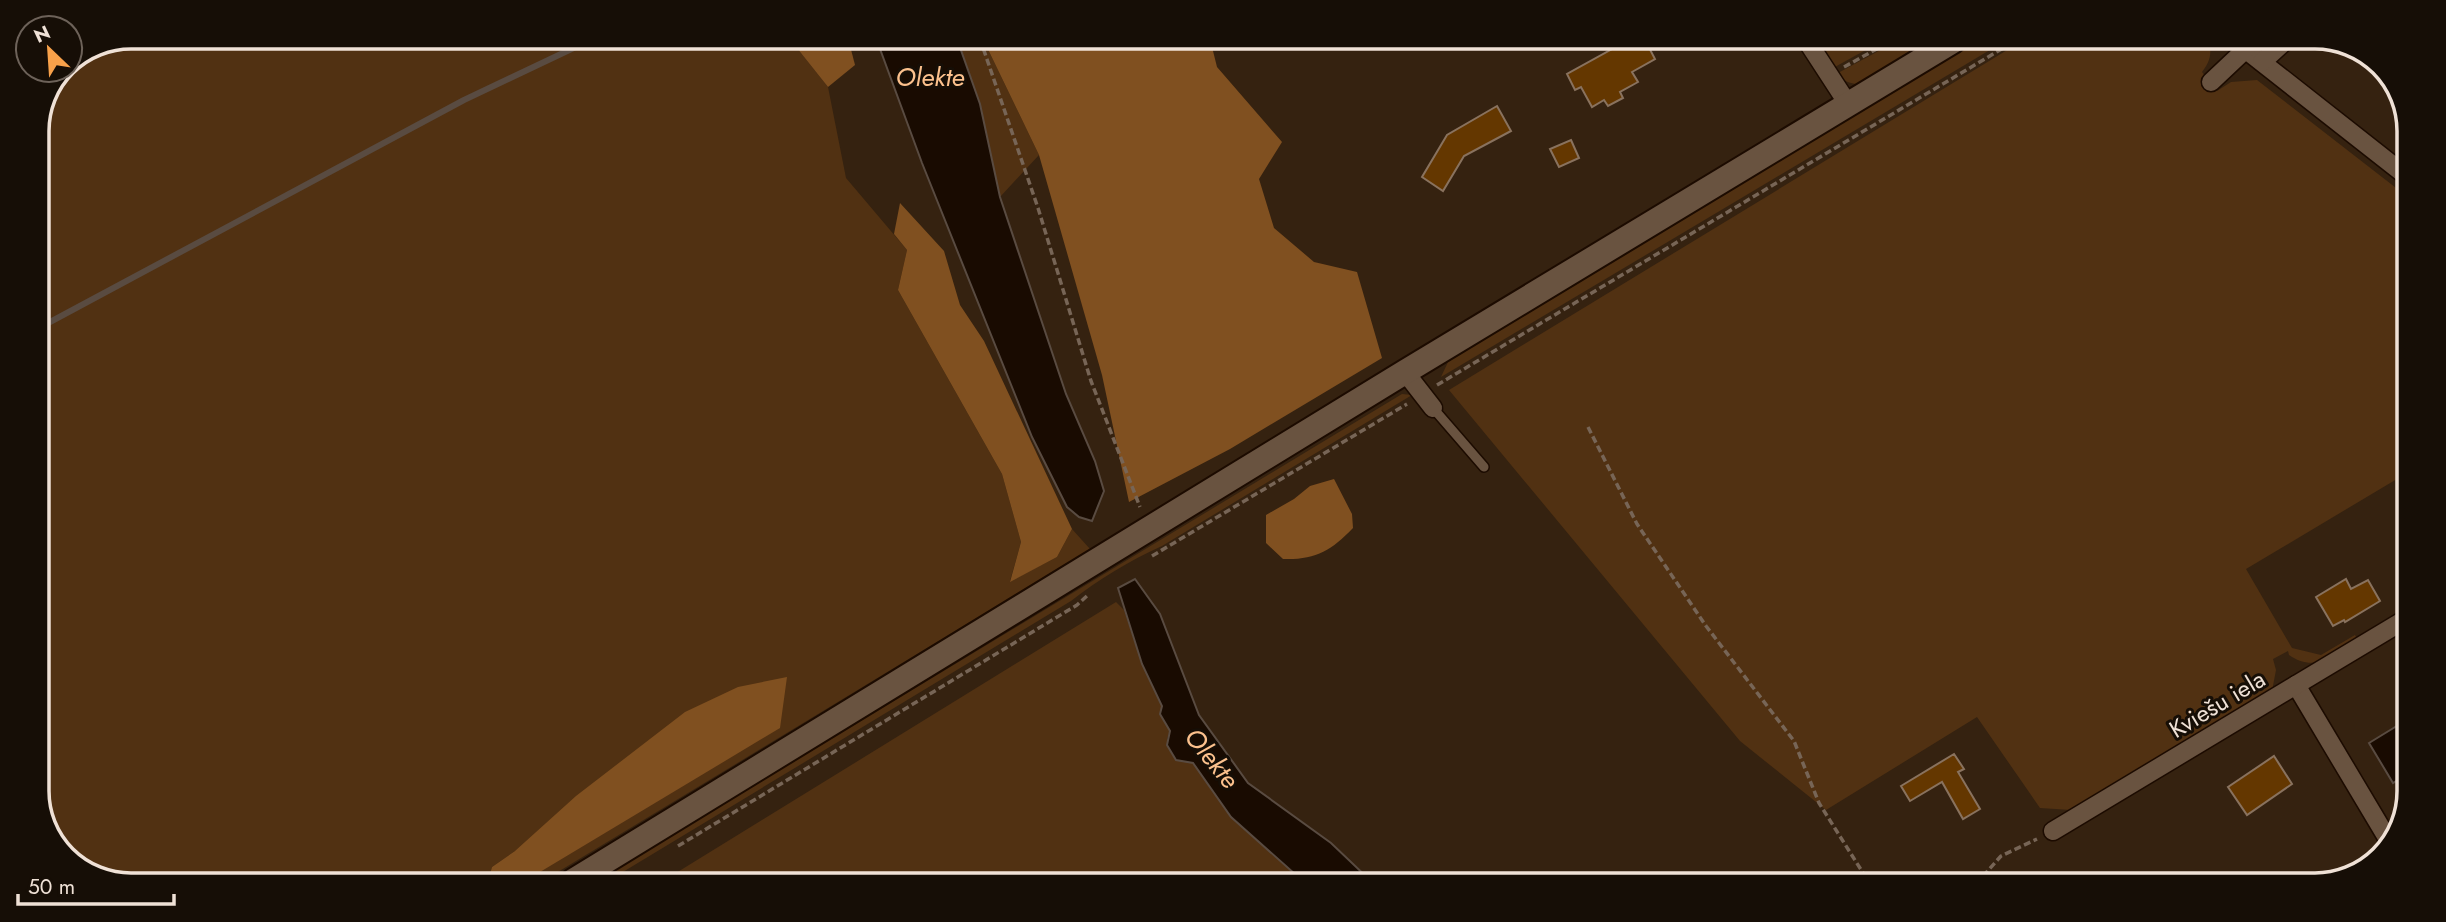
<svg xmlns="http://www.w3.org/2000/svg" width="2446" height="922" viewBox="0 0 2446 922" font-family="Jost,sans-serif">
<rect width="100%" height="100%" fill="#352210"/>
<g fill="#513112">
<path d="M131,37l658,1 39,49 18,91 61,72 -9,40 104,184 19,68 -11,39 47,-24 15,-28 18,20 -547,332h-20l7,-3 -15,-27 -23,16 -4,14 -387,-1 -45,-32 -19,-51v-671l25,-56h8v-8z"/>
<path d="M957,39h26l56,116 -39,42 -20,-93z"/>
<path d="M1817,41h65l-49,27z"/>
<path d="M1897,41h28l-14,14 -51,30c-9,-2 -18,-3 -22,-12z"/>
<path d="M1979,41h26l-564,336 7,-15z"/>
<path d="M2022,41l187,1c3,12 1,20 -7,30l15,19 14,-9 26,-2 152,118 -2,275 -161,96 46,79 29,7 34,-20 2,4c-24,15 -40,35 -68,16l-1,-4 -15,8 3,11 -4,21 -201,119 -31,-2 -63,-91 -151,93 -86,-69 -291,-351z"/>
<path d="M1402,394l10,1 -250,151c-33,15 -63,33 -91,55l-463,280h-12z"/>
<path d="M1116,602l8,8 18,54 21,42 -3,8 10,17 -3,8 26,24 38,54 74,66 -642,-2z"/>
</g>
<g fill="#805020">
<path d="M789,38h59l7,27 -27,22z"/>
<path d="M983,39h227l7,28 65,75 -23,37 15,49 40,34 43,10 25,86 -152,91 -101,53 -27,-127 -63,-220z"/>
<path d="M900,203l44,48 16,54 24,36 88,188 -15,28 -47,25 11,-40 -19,-68 -104,-184 9,-40 -13,-16z"/>
<path d="M1334,479l18,35 1,14c-22,23 -38,32 -70,31l-17,-16v-28l28,-16 16,-13z"/>
<path d="M787,677l-7,51 -250,150 -7,3h-35l4,-14 23,-16 61,-55 109,-84 53,-25z"/>
</g>
<g fill="#190b01" stroke="#594b41" stroke-width="2">
<path d="M876,38l81,1 23,65 20,93 66,197 29,67 9,30 -12,30 -13,-4 -12,-10 -35,-70 -110,-274z"/>
<path d="M1135,579l25,35 39,101 49,68 83,60 42,40h-68l-74,-66 -38,-54 -17,-3 -9,-15 3,-14 -10,-17 2,-8 -20,-42 -24,-76z"/>
<path d="M2405,721l-1,55 -11,7 -24,-40z"/>
</g>
<g fill="none" stroke-linecap="round" stroke-linejoin="round">
<path stroke="#594b41" stroke-width="6" d="M37,329l427,-229 118,-56 5,-6"/>
</g>
<g fill="#643700" stroke="#89725e" stroke-width="2">
<path d="M1621,40h24l10,19 -23,13 6,10 -18,10 3,6 -15,8 -4,-6 -12,7 -11,-20 -6,3 -8,-16 45,-25 -1,-3z"/>
<path d="M1497,106l14,25 -47,25 -21,35 -21,-14 25,-42z"/>
<path d="M1571,140l8,18 -20,9 -9,-18z"/>
<path d="M2346,579l5,10 17,-9 12,21 -35,21 -1,-2 -11,6 -17,-29z"/>
<path d="M1954,754l10,15 -6,3 22,37 -17,10 -21,-37 -32,19 -9,-15z"/>
<path d="M2274,756l18,28 -45,31 -19,-28z"/>
</g>
<g fill="none" stroke-linecap="round" stroke-linejoin="round">
<defs>
<path id="lane" d="M1433,408l51,59"/>
<g id="street">
<path d="M1807,41l41,63"/>
<path d="M2236,42l173,136"/>
<path d="M2262,62l22,-20"/>
<path d="M2211,82l35,-33"/>
<path d="M1405,372l28,36"/>
<path d="M2296,685l93,156"/>
<path d="M2053,831l353,-212"/>
</g>
<path id="secondary" d="M573,881l832,-509 548,-331"/>
</defs>
<use href="#lane" stroke="#1c0b00" stroke-width="12"/>
<use href="#street" stroke="#1c0b00" stroke-width="21"/>
<use href="#secondary" stroke="#1c0b00" stroke-width="28"/>
<g stroke="#776556" stroke-width="3.5" stroke-dasharray="7 3.5" stroke-linecap="butt">
<path d="M980,39l58,169 53,173 49,126"/>
<path d="M1844,67l47,-26"/>
<path d="M1437,385l578,-344"/>
<path d="M1588,427l49,97 69,102 88,115 25,62 51,81"/>
<path d="M1152,556l255,-152"/>
<path d="M42,810l24,45"/>
<path d="M678,846l399,-241 12,-11"/>
<path d="M1976,884l25,-28 36,-17"/>
</g>
<use href="#lane" stroke="#695340" stroke-width="9"/>
<use href="#street" stroke="#695340" stroke-width="18"/>
<use href="#secondary" stroke="#695340" stroke-width="24"/>
</g>
<g text-anchor="middle" dominant-baseline="central" stroke-width="6" stroke-linejoin="round" paint-order="stroke">
<g font-size="24" fill="#efe1d6" stroke="#160e06">
<text transform="translate(2217 704) rotate(-31)">Kviešu iela</text>
</g>
<g font-size="26" font-style="italic" fill="#fcc18d" stroke="#160e06">
<text x="930" y="77">Olekte</text>
<text transform="translate(1212 758) rotate(51)">Olekte</text>
</g>
</g>
<path d="M0 0H2446V922H0ZM131 49H2315A82 82 0 0 1 2397 131V791A82 82 0 0 1 2315 873H131A82 82 0 0 1 49 791V131A82 82 0 0 1 131 49Z" fill="#160e06" fill-rule="evenodd"/>
<path fill="none" stroke="#efe1d6" stroke-width="3.5" d="M131 49H2315A82 82 0 0 1 2397 131V791A82 82 0 0 1 2315 873H131A82 82 0 0 1 49 791V131A82 82 0 0 1 131 49Z"/>
<g transform="translate(49 49) rotate(335)"><circle r="33" fill="#160e06" stroke="#6d6259" stroke-width="2"/>
<path d="M0-5L12 26L0 18L-12 26Z" fill="#f8a14a"/>
<text y="-10" font-size="19" font-weight="bold" text-anchor="middle" fill="#efe1d6">N</text>
</g>
<path d="M18 894v10h156v-10" fill="none" stroke="#efe1d6" stroke-width="3.5"/>
<text x="28" y="894" font-size="21" fill="#efe1d6" stroke="#160e06" stroke-width="5" paint-order="stroke">50 m</text>
</svg>
